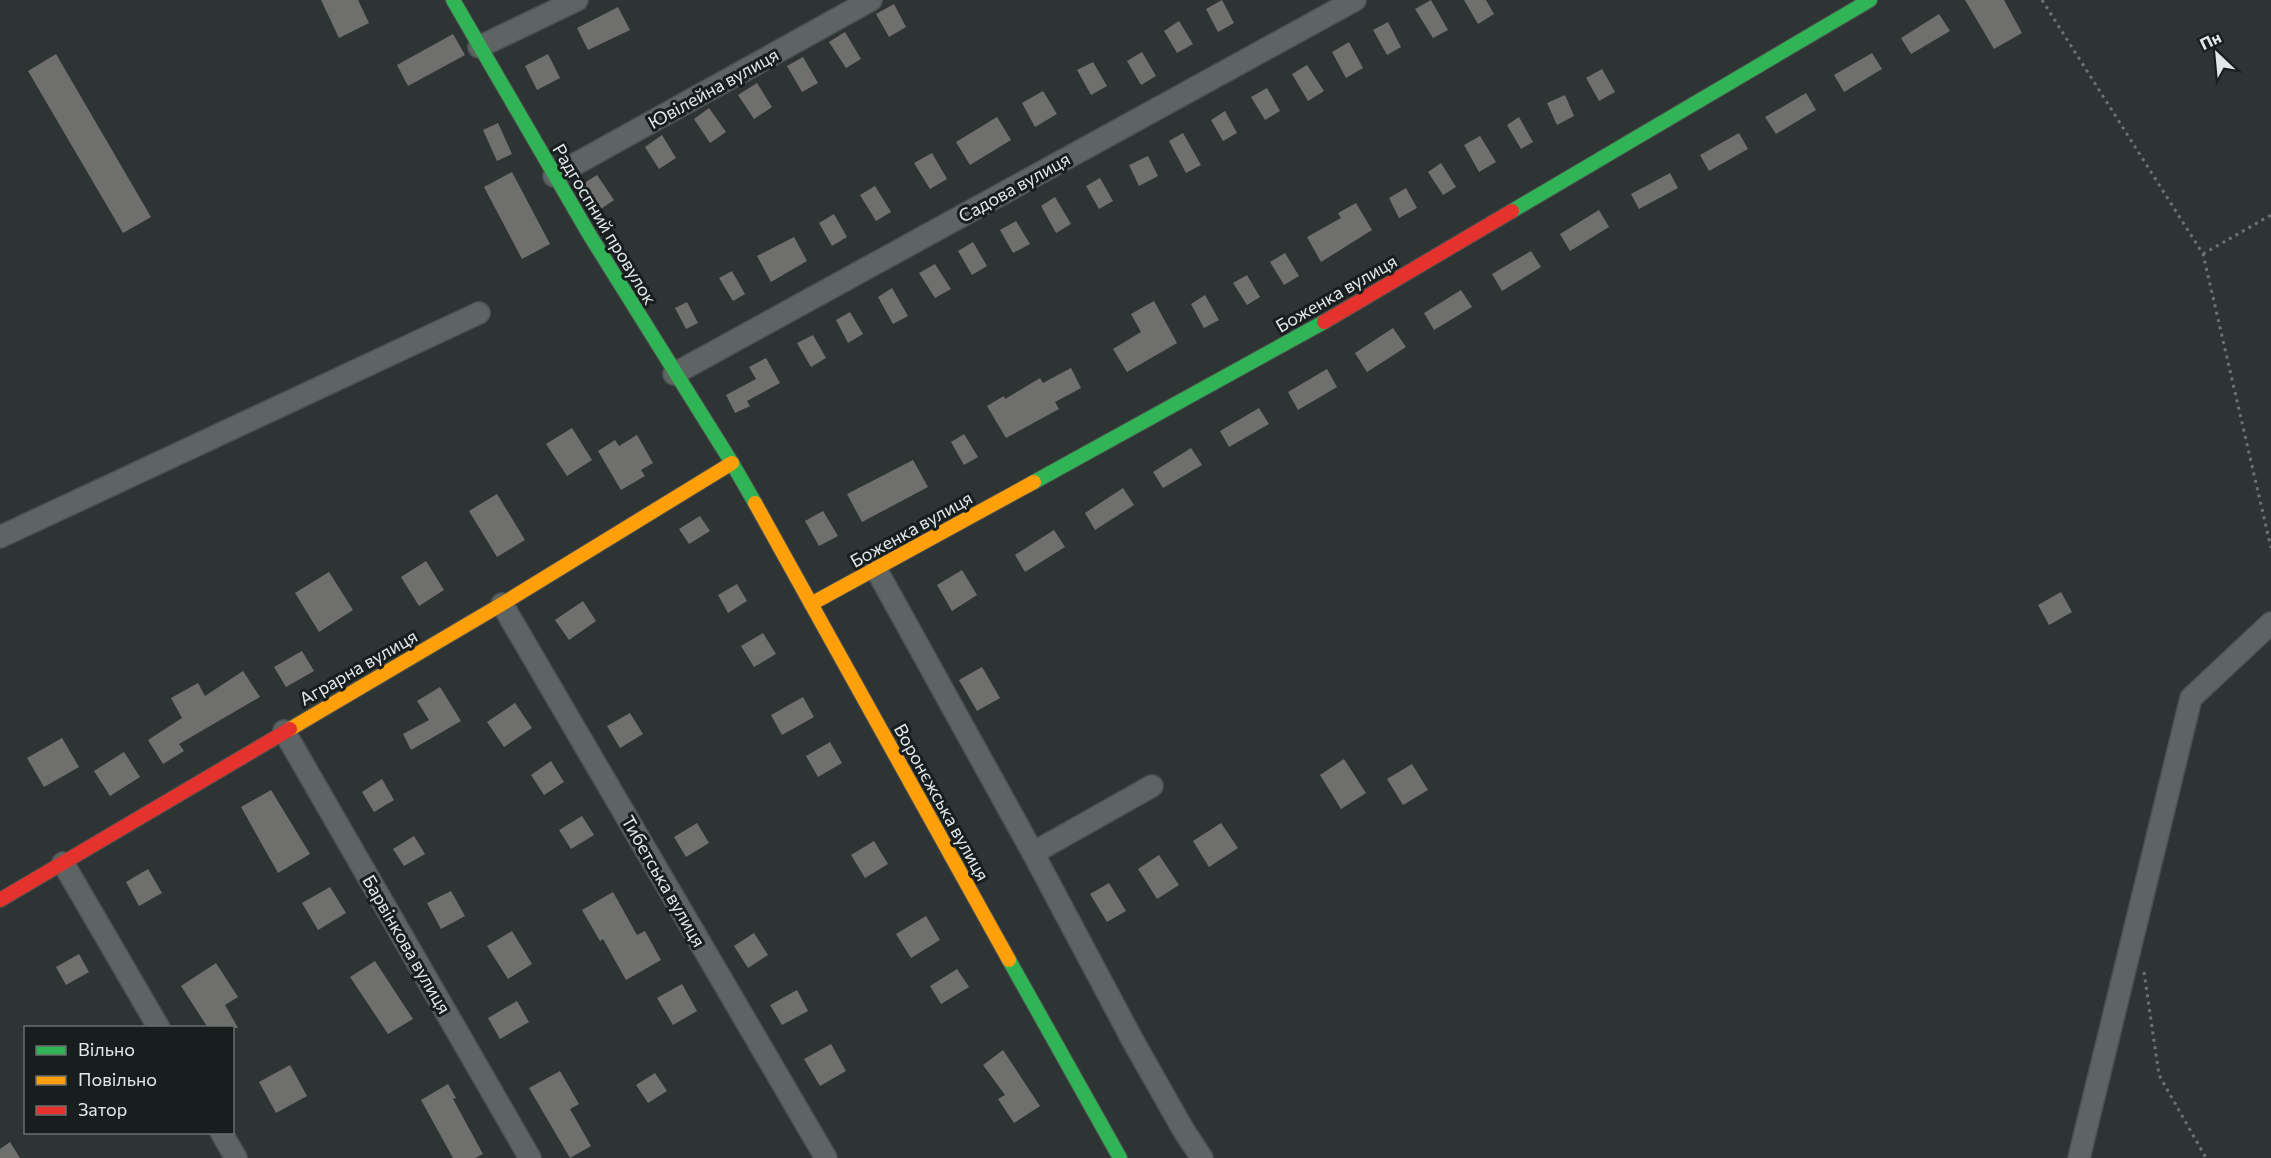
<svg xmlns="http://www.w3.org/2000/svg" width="2271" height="1158" viewBox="0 0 2271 1158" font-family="Commissioner,sans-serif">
<rect width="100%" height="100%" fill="#2e3434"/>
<g fill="#6f706e">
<path d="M321,0h37l11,23 -30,15z"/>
<path d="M1222,0l12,23 -16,9 -12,-23z"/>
<path d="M1431,0l17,30 -15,8 -18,-29z"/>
<path d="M1464,0h22l8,14 -16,10z"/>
<path d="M1965,0h39l18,33 -28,16z"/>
<path d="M894,4l12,23 -17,10 -13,-23z"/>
<path d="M618,7l12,23 -42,20 -11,-22z"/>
<path d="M1939,14l11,17 -39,23 -10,-16z"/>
<path d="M1179,21l14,23 -16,9 -13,-22z"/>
<path d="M1388,22l13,25 -14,8 -14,-25z"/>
<path d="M845,32l16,27 -15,9 -17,-26z"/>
<path d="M453,34l12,21 -57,31 -11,-21z"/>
<path d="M1349,42l14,26 -17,10 -14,-26z"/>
<path d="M1142,52l14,24 -15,9 -14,-24z"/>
<path d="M1872,53l10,16 -38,23 -10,-17z"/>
<path d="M56,54l95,163 -28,16 -95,-162z"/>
<path d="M548,54l12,24 -23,12 -12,-24z"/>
<path d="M803,57l15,26 -16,9 -15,-26z"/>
<path d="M1093,62l14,24 -16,9 -14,-25z"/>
<path d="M1307,65l17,26 -16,10 -16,-27z"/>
<path d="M1602,69l13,23 -16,9 -13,-23z"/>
<path d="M757,83l15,24 -18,12 -16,-24z"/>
<path d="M1267,88l13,23 -15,9 -14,-23z"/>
<path d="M1043,91l14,23 -22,13 -13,-24z"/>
<path d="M1806,93l10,17 -40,24 -11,-17z"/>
<path d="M1565,95l9,21 -17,9 -10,-22z"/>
<path d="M709,108l17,24 -16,11 -16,-24z"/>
<path d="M1225,111l12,22 -14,8 -12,-21z"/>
<path d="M997,117l14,23 -41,25 -14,-23z"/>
<path d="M1519,117l14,25 -12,7 -14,-24z"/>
<path d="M498,123l14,31 -15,7 -14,-31z"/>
<path d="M1183,133l18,32 -15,8 -17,-32z"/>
<path d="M1739,133l9,16 -39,22 -9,-16z"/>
<path d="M662,135l14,23 -17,11 -14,-22z"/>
<path d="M1480,136l16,26 -17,10 -15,-27z"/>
<path d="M932,153l15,26 -17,10 -16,-26z"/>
<path d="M1148,156l10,20 -19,10 -10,-21z"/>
<path d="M1441,163l15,24 -13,8 -15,-23z"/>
<path d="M512,172l38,72 -28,15 -38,-72z"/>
<path d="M1670,173l8,15 -39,21 -8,-15z"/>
<path d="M597,175l17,25 -16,11 -17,-26z"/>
<path d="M1100,178l13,23 -14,8 -13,-23z"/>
<path d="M875,186l16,26 -15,9 -16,-26z"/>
<path d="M1406,188l11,20 -18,10 -10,-20z"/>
<path d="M1055,197l16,27 -15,9 -15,-27z"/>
<path d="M1356,203l16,27 -51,32 -14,-25 34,-19 -3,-5z"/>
<path d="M1599,210l10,17 -39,24 -10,-17z"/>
<path d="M834,214l13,23 -15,9 -13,-23z"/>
<path d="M1016,221l14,23 -17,9 -13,-23z"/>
<path d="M794,237l13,24 -36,21 -14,-26z"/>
<path d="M973,242l14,24 -15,9 -14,-24z"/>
<path d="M1531,251l10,16 -39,24 -10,-17z"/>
<path d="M1285,253l14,23 -15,9 -14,-23z"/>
<path d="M935,264l16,25 -16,9 -16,-25z"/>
<path d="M732,271l13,23 -12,7 -14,-23z"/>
<path d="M1247,275l13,22 -13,8 -14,-22z"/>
<path d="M892,288l16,28 -15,8 -15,-27z"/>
<path d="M1461,290l11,17 -38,23 -10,-17z"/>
<path d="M1205,295l14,25 -15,8 -13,-24z"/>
<path d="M1154,301l23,42 -50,29 -14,-23 28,-17 -10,-18z"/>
<path d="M687,302l11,21 -12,6 -11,-21z"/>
<path d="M850,312l13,22 -15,9 -12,-23z"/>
<path d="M1393,328l13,19 -39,25 -12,-19z"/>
<path d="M813,335l13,23 -15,9 -14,-24z"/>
<path d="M766,358l14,25 -33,18 3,5 -15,7 -9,-18 30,-16 -7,-12z"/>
<path d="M1071,368l10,20 -26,14 4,7 -53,29 -19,-32 17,-10 1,3 35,-21 3,5z"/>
<path d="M1327,369l10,18 -39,23 -10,-18z"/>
<path d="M1259,408l10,16 -40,23 -9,-16z"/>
<path d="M572,428l20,32 -25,16 -21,-32z"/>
<path d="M964,434l14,23 -14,8 -13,-23z"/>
<path d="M637,435l16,28 -12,7 4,6 -24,14 -23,-39 17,-11 4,6z"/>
<path d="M1191,448l11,17 -39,23 -10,-16z"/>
<path d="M913,460l15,27 -66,35 -15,-28z"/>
<path d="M1123,488l11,17 -39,25 -10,-17z"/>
<path d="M497,494l28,46 -28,17 -28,-46z"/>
<path d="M823,511l15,25 -19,10 -14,-25z"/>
<path d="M700,516l10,15 -21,13 -10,-15z"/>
<path d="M1054,530l11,17 -40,25 -10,-17z"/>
<path d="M426,561l18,29 -25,16 -18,-29z"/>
<path d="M962,570l15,25 -25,16 -15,-26z"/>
<path d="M329,572l24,38 -34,22 -24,-39z"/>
<path d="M737,584l10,17 -19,12 -10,-18z"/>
<path d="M2061,592l11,20 -23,13 -11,-20z"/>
<path d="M583,601l13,20 -27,19 -14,-20z"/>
<path d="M763,633l13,21 -22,13 -13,-21z"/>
<path d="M302,651l12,20 -28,16 -12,-20z"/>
<path d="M982,667l18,31 -23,13 -18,-31z"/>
<path d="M243,671l17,26 -81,47 5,7 -21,13 -15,-24 34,-22 -11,-20 27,-15 7,13z"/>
<path d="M440,687l21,34 -50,29 -8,-16 26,-14 -12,-19z"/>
<path d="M803,697l11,20 -32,18 -11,-20z"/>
<path d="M515,703l17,25 -28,19 -17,-25z"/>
<path d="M630,713l13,21 -23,14 -13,-22z"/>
<path d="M62,738l17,29 -35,20 -17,-29z"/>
<path d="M830,742l12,21 -24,14 -12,-21z"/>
<path d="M124,752l16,25 -30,19 -16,-25z"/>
<path d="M1344,759l22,34 -25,16 -21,-34z"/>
<path d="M551,761l13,21 -20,13 -13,-20z"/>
<path d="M1412,764l16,26 -25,15 -16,-26z"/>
<path d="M382,779l12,21 -20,12 -12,-20z"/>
<path d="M271,790l39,64 -32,19 -37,-66z"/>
<path d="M582,816l12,19 -23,14 -12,-19z"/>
<path d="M697,823l12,20 -23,14 -12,-20z"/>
<path d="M1221,823l17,25 -29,19 -16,-26z"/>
<path d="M414,836l11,18 -21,12 -11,-17z"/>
<path d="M874,841l14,23 -23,14 -14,-23z"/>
<path d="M1159,855l20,30 -22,14 -19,-30z"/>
<path d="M148,869l14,24 -23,13 -13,-24z"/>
<path d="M1109,883l17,28 -19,11 -17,-28z"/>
<path d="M330,887l16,26 -28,17 -16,-27z"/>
<path d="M451,891l14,25 -24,13 -14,-26z"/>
<path d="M613,892l24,43 8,-4 16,29 -35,20 -23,-41 -3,2 -18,-31z"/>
<path d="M926,916l14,24 -29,18 -15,-24z"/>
<path d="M512,931l20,33 -24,15 -21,-33z"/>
<path d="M754,933l14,22 -20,13 -14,-22z"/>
<path d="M79,954l10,18 -23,13 -10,-18z"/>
<path d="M375,961l38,58 -25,15 -38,-57z"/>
<path d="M216,963l22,34 -13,8 13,23h-30l-27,-42z"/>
<path d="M957,969l12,18 -28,17 -11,-18z"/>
<path d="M682,984l15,27 -24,14 -16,-27z"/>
<path d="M797,990l11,21 -26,14 -12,-20z"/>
<path d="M517,1001l12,21 -29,17 -12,-21z"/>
<path d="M831,1044l15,27 -26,15 -16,-27z"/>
<path d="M1003,1050l37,56 -26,17 -16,-24 7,-4 -22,-30z"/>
<path d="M290,1065l17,31 -31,17 -17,-31z"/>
<path d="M560,1071l19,33 -9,5 21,37 -21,12 -41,-70z"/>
<path d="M655,1073l12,18 -19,12 -12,-18z"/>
<path d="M448,1084l8,14 -3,1 30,55 -8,4h-22l-32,-58z"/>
<path d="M10,1142l10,16h-20v-9z"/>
</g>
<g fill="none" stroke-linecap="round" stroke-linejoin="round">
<defs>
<g id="street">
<path d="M479,47l98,-47"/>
<path d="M554,176l317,-176"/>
<path d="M674,374l681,-374"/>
<path d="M0,537l479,-224"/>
<path d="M876,569l157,284 100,188 51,90 18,27"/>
<path d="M502,604l324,554"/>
<path d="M284,731l246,427"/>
<path d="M1033,853l119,-67"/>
<path d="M63,863l96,165"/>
<path d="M221,1132l15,26"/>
<path d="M2079,1158l112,-460 80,-75"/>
</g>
<g id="fast">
<path d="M453,0l136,234 143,229 23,40"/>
<path d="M1512,211l358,-211"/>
<path d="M1034,482l290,-160"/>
<path d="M1009,960l111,198"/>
</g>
<g id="slow">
<path d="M755,503l254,457"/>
<path d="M811,604l223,-122"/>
<path d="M290,729l212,-125 230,-141"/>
</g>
<g id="jam">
<path d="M1324,322l188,-111"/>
<path d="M0,900l290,-171"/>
</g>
</defs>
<use href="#street" stroke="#4b5151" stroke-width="24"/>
<use href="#fast" stroke="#4b5151" stroke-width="16"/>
<use href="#slow" stroke="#4b5151" stroke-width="16"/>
<use href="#jam" stroke="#4b5151" stroke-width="16"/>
<g stroke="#6d7171" stroke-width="3" stroke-dasharray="3 4.5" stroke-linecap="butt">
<path d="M2042,0l161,254 68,294"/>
<path d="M2203,254l68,-39"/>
<path d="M2144,972l15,103 47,83"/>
</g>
<use href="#street" stroke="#5e6463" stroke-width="21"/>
<use href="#fast" stroke="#30b455" stroke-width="14"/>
<use href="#slow" stroke="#ff9f0a" stroke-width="14"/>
<use href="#jam" stroke="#e5322d" stroke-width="14"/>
</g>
<g text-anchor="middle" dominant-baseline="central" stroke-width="6" stroke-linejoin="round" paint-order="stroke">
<g font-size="18" fill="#e0e9e8" stroke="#181e1e">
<text transform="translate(713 88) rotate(-29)">Ювілейна вулиця</text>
<text transform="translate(1014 187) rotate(-29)">Садова вулиця</text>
<text transform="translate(605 224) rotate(59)">Радгоспний провулок</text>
<text transform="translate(1336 293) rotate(-30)">Боженка вулиця</text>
<text transform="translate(911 529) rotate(-29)">Боженка вулиця</text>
<text transform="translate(358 667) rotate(-30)">Аграрна вулиця</text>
<text transform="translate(942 802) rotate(61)">Воронєжська вулиця</text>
<text transform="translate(664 881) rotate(60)">Тибетська вулиця</text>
<text transform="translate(407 944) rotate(60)">Барвінкова вулиця</text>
</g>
</g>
<rect x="24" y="1026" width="210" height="108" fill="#181e1e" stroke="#686f6f" stroke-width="1.5"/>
<rect x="36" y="1046" width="30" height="9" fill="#30b455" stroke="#686f6f" stroke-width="1.5"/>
<text x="78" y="1056" font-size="18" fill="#e0e9e8">Вільно</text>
<rect x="36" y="1076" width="30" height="9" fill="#ff9f0a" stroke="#686f6f" stroke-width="1.5"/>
<text x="78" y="1086" font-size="18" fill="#e0e9e8">Повільно</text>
<rect x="36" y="1106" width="30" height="9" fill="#e5322d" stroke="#686f6f" stroke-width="1.5"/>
<text x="78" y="1116" font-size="18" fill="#e0e9e8">Затор</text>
<g transform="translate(2217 54) rotate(334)" stroke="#181e1e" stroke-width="4.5" paint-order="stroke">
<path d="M0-4.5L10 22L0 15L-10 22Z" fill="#e0e9e8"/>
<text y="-9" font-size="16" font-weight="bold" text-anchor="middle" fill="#e0e9e8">Пн</text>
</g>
</svg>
